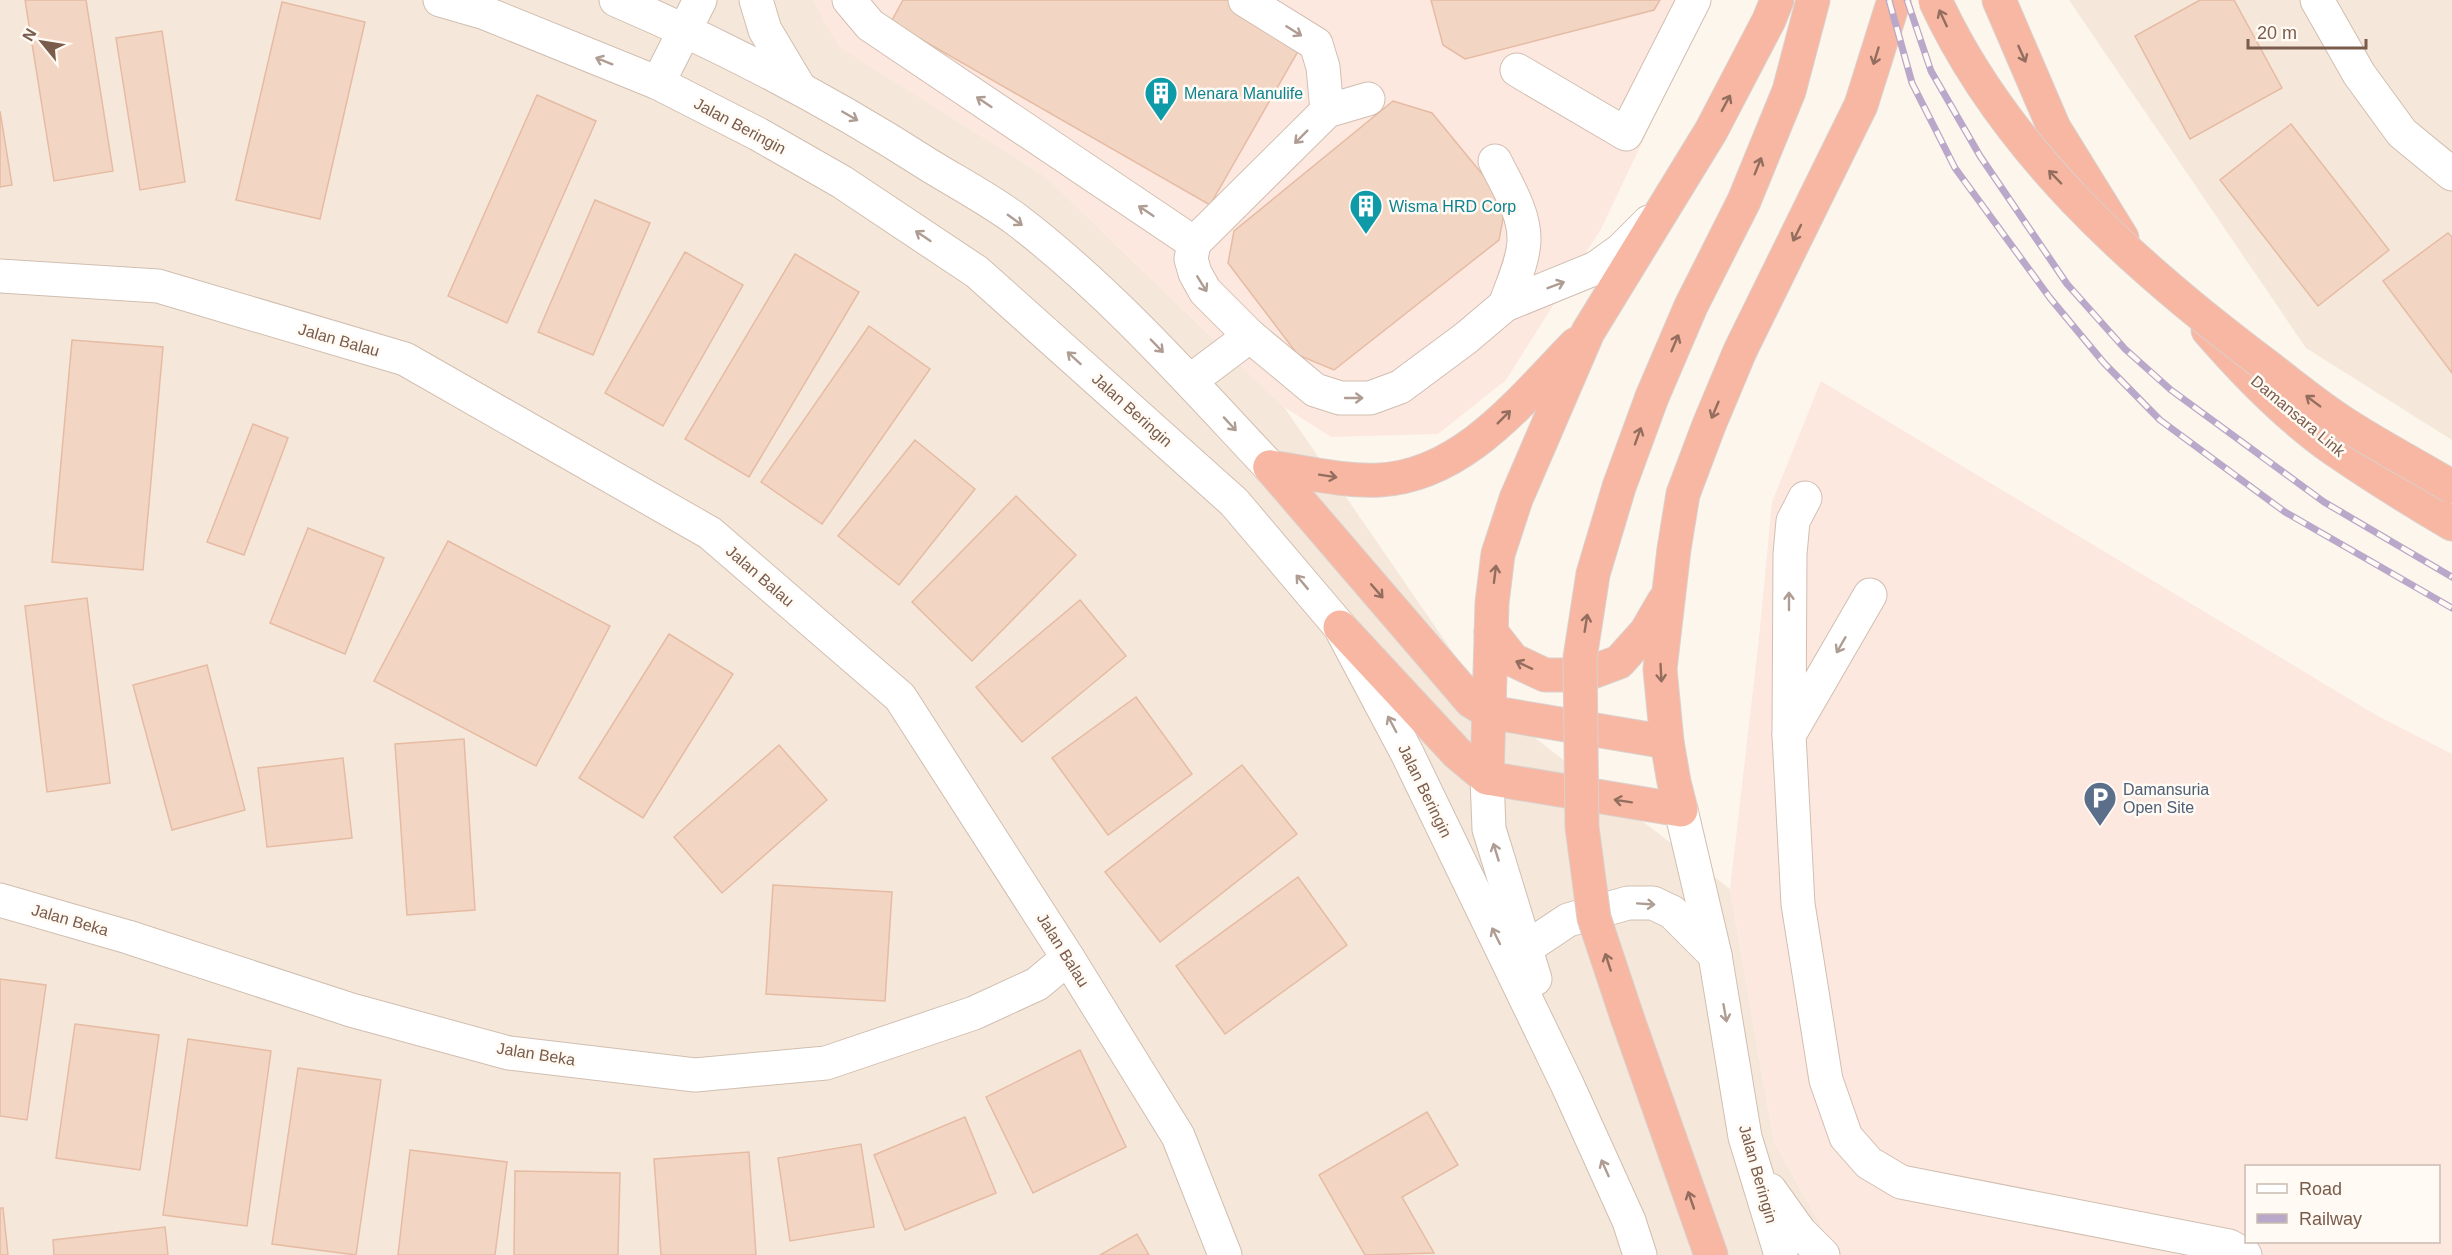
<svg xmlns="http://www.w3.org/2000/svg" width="2452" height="1255" viewBox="0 0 2452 1255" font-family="Helvetica,sans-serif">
<rect width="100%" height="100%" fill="#fdf6ec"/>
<g fill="#f5e8da">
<path d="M0,0h813l27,47 205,129 239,231 201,292 245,190 44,253 64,113h-1838z"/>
<path d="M2069,0h383v440l-146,-92z"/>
</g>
<g fill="#fde8e0" fill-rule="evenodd">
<path d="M813,0h897l-109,229 -95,151 -68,54 -107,3 -47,-30 -239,-231 -206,-129z"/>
<path d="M1821,381l555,334 76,39v501h-614l-64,-113 -44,-253 29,-251 13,-136zM2246,1166h192v76h-192z"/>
</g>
<g fill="#f3d5c3" stroke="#e6bba3" stroke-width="1.5">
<path d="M25,0h61l27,171 -59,10z"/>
<path d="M903,0h334l68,39 -95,166 -319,-183z"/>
<path d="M1431,0h229l-6,10 -189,49 -22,-14z"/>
<path d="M2200,0h34l48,88 -92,51 -55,-103z"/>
<path d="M282,2l83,20 -45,197 -84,-19z"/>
<path d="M162,31l23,151 -45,8 -24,-152z"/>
<path d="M537,95l59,26 -89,202 -59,-27z"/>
<path d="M1393,101l39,12 74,90 -7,37 -165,130 -36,-15 -70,-92 6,-32z"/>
<path d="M0,111l12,74 -12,2z"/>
<path d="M2291,124l98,126 -71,56 -98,-126z"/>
<path d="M595,200l55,23 -57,132 -55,-23z"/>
<path d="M2448,233l4,4v136l-69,-92z"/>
<path d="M685,252l58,33 -80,141 -58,-33z"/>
<path d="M795,254l64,38 -110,185 -64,-38z"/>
<path d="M869,326l61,43 -108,155 -61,-42z"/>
<path d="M72,340l91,7 -20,223 -91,-8z"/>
<path d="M253,424l35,14 -44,117 -37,-13z"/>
<path d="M915,440l60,49 -76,96 -61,-49z"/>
<path d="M1016,496l60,59 -104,106 -60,-59z"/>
<path d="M308,528l76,30 -39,96 -75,-31z"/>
<path d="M448,541l162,85 -74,140 -162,-85z"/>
<path d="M87,598l23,185 -63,9 -22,-186z"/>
<path d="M1080,600l46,56 -104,86 -46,-55z"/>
<path d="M669,634l64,40 -90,144 -64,-40z"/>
<path d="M207,665l38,145 -73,20 -39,-145z"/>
<path d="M1136,697l56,77 -84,61 -56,-77z"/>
<path d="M464,739l11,171 -68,5 -12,-171z"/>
<path d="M779,745l48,55 -105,93 -48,-56z"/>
<path d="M343,758l9,80 -85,9 -9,-79z"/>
<path d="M1242,765l55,69 -137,108 -55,-70z"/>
<path d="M1298,877l49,68 -122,89 -49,-68z"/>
<path d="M773,885l119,7 -7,109 -119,-7z"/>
<path d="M0,979l46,6 -19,135 -27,-4z"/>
<path d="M75,1024l84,11 -19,135 -84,-12z"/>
<path d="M188,1039l83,12 -24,175 -84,-11z"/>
<path d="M1080,1050l46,97 -93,46 -47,-96z"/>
<path d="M298,1068l83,12 -25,175 -84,-11z"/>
<path d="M1427,1112l31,53 -56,32 32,56 -69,2 -46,-80z"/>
<path d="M965,1117l31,76 -91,37 -31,-75z"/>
<path d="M861,1144l13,83 -84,14 -12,-83z"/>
<path d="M410,1150l97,12 -12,93h-97z"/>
<path d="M749,1152l7,103h-95l-7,-96z"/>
<path d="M515,1171l105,2 -2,82h-104z"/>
<path d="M0,1208h3l5,47h-8z"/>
<path d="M165,1227l3,28h-114l-1,-15z"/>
<path d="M1137,1234l12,21h-49z"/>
</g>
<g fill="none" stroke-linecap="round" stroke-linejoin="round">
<defs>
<g id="minor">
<path d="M440,0l45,13 173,70 100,51 84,48 135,90 257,230 106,125 67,126 160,331 62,137 11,34"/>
<path d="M616,0c110,47 215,102 316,167 28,17 58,33 85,53 94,72 172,161 253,247"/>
<path d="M756,0l9,30 34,57"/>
<path d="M849,0l21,25 324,218"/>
<path d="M1245,0l71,44 7,23 4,44"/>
<path d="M2317,0l42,74 43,59 50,41"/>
<path d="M1517,70l109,64 68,-134"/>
<path d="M658,83l42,-83"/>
<path d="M1368,99l-41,12 -133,132 -3,16 4,14 10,18 45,45 65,54 25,8h30l30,-11 66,-49 39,-33 91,-37 25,-18 28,-28"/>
<path d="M1495,161c12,25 30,52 29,80 -1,21 -12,44 -19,64"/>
<path d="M0,276l158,10 247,73 305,174 190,164 168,261 110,178 47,119"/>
<path d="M1190,381l60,-45"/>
<path d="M1805,498l-12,23 -3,33 -1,181 81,-140"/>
<path d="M1789,735l9,169 28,176 20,57 23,26 32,19 328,64 16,9"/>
<path d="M1487,778l2,51 46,150"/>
<path d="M1681,810l34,145 30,182 36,118"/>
<path d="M0,900l128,37 223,73 158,43 186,22 131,-12 148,-50 63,-29 31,-26"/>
<path d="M1526,948l42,-28 60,-17h25l19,9 43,43"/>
<path d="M1770,1190l30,42 23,23"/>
</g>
<g id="highway">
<path d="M1999,0l55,128 68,110"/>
<path d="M2208,330c38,44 80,87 127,120 38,26 78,51 117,74"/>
<path d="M1652,397l39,-91 53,-105 45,-110 24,-91"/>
<path d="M1270,467l201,234 18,11 178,30"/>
<path d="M1270,467c36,5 73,15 110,13 84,-5 141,-80 196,-136"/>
<path d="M1340,627l117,126 30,25 194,32 -7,-28 -7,-40 -7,-73 14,-120 9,-55 26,-69 31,-74 121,-246 33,-105"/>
<path d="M1491,632l22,28 32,15h39l35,-13 27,-30 18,-31"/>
<path d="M1487,778l5,-175 6,-49 18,-55 72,-167 123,-201 58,-111 8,-20"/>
<path d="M1627,1017l84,238"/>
</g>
</defs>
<use href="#minor" stroke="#d1beb0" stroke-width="35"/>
<use href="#highway" stroke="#dad1cd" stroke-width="35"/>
<use href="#minor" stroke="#fff" stroke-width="33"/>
<use href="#highway" stroke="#f7b7a3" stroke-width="33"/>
<defs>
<g id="rail">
<path d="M1889,0l23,83 43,85 95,130 54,65 56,57 125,92 167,96"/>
<path d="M1907,0l24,71 49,85 87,128 58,65 46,41 153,112 128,75"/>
</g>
</defs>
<use href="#rail" stroke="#b9a8c9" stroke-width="7"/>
<use href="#rail" stroke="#fffaf3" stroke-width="4.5" stroke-dasharray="14" stroke-linecap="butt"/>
<defs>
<g id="highway-bridge">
<path d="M1935,0c69,150 198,265 328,363 25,19 49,39 76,57 36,24 75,44 113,67"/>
<path d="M1627,1017l-33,-99 -12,-91 -2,-169 13,-84 26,-87 33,-90"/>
</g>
</defs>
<use href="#highway-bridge" stroke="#dad1cd" stroke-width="35" stroke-linecap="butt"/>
<use href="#highway-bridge" stroke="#f7b7a3" stroke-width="33"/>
</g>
<defs><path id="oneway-shaft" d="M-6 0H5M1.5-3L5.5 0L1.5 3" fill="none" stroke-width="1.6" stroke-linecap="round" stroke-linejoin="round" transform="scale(1.5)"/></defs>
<g stroke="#936e5e">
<use href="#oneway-shaft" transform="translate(1943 18) rotate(-115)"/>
<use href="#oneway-shaft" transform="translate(2022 54) rotate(66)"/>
<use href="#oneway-shaft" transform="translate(1876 56) rotate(107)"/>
<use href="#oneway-shaft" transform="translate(1726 103) rotate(-62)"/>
<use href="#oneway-shaft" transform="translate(1758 166) rotate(-68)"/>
<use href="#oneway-shaft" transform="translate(2055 177) rotate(-134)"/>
<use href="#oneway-shaft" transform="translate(1797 233) rotate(116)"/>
<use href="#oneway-shaft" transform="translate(1675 343) rotate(-67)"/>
<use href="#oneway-shaft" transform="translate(2313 401) rotate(-143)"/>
<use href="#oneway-shaft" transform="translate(1715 410) rotate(113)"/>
<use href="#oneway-shaft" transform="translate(1504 417) rotate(-45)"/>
<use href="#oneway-shaft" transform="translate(1638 436) rotate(-70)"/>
<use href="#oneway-shaft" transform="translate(1328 476) rotate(9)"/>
<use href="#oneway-shaft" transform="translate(1495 574) rotate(-83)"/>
<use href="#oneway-shaft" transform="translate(1377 591) rotate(49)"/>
<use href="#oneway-shaft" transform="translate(1586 623) rotate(-81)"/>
<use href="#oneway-shaft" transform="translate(1524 665) rotate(-155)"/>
<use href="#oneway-shaft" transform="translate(1661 673) rotate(87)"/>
<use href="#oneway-shaft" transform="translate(1623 801) rotate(-171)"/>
<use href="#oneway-shaft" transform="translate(1608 962) rotate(-108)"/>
<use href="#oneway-shaft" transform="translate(1691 1200) rotate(-109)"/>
</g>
<g stroke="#af9d94">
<use href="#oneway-shaft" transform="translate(1294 31) rotate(32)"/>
<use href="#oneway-shaft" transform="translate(604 61) rotate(-158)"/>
<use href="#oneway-shaft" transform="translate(984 102) rotate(-146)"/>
<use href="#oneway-shaft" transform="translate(850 116) rotate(30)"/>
<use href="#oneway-shaft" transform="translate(1301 137) rotate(135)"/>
<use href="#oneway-shaft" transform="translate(1146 211) rotate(-146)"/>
<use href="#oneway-shaft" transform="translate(1015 220) rotate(36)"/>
<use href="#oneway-shaft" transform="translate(923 236) rotate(-146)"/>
<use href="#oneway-shaft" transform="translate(1202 284) rotate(58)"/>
<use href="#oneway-shaft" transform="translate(1556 285) rotate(-21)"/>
<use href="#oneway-shaft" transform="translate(1157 346) rotate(46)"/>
<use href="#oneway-shaft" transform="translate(1074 358) rotate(-138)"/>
<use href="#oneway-shaft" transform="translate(1354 398)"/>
<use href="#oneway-shaft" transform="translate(1230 424) rotate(47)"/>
<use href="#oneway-shaft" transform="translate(1302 582) rotate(-130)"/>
<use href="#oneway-shaft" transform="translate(1789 601) rotate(-90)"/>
<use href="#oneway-shaft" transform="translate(1841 645) rotate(120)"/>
<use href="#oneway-shaft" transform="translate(1392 724) rotate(-118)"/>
<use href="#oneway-shaft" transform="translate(1496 852) rotate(-107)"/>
<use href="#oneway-shaft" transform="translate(1646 904) rotate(4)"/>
<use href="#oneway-shaft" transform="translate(1496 936) rotate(-116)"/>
<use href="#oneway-shaft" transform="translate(1725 1013) rotate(80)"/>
<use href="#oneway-shaft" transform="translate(1605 1168) rotate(-114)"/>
</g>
<defs>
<symbol id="building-pin" viewBox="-11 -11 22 30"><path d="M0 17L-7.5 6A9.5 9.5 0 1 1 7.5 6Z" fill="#0f9aa8" stroke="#fffaf3"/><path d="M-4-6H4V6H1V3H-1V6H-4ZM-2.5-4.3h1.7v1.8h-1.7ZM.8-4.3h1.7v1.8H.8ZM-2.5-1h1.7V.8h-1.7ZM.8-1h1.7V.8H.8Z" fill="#fff"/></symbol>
<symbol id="parking-pin" viewBox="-11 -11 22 30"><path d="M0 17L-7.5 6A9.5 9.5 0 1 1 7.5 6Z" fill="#5c6f8a" stroke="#fffaf3"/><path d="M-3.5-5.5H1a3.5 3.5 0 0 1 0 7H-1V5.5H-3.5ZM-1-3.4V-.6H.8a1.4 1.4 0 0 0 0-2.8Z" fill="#fff"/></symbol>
</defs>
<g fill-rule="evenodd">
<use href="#building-pin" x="1142" y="74" width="38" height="52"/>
<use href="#building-pin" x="1347" y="187" width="38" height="52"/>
<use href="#parking-pin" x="2081" y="779" width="38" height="52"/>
</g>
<g text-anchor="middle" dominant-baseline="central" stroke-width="5" stroke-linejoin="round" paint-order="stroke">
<g font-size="16" fill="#0d838f" stroke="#fffaf3" text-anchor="start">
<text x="1184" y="93">Menara Manulife</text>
<text x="1389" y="206">Wisma HRD Corp</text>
</g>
<g font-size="16" fill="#7a5c4d" stroke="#fffaf3">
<text transform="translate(740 126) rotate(28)">Jalan Beringin</text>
<text transform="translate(339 340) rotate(16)">Jalan Balau</text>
<text transform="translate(1132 410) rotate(42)">Jalan Beringin</text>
<text transform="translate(2298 416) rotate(40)">Damansara Link</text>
<text transform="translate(760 576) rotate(41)">Jalan Balau</text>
<text transform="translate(1425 791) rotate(64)">Jalan Beringin</text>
<text transform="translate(70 920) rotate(16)">Jalan Beka</text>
<text transform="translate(1063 950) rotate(58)">Jalan Balau</text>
<text transform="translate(536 1054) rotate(9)">Jalan Beka</text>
<text transform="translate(1758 1174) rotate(74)">Jalan Beringin</text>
</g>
<g font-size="16" fill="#4e5e75" stroke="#fffaf3" text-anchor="start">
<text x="2123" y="789">Damansuria<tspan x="2123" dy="18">Open Site</tspan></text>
</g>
</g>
<rect x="2245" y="1165" width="195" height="78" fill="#fffaf3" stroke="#cabbb1" stroke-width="1.5"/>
<rect x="2257" y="1184" width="30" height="9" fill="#ffffff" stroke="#cabbb1" stroke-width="1.5"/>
<text x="2299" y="1195" font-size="18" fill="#7a5c4d">Road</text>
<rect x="2257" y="1214" width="30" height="9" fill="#b9a8c9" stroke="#cabbb1" stroke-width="1.5"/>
<text x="2299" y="1225" font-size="18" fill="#7a5c4d">Railway</text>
<g transform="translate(42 42) rotate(300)" stroke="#fffaf3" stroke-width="4.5" paint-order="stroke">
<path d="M0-4.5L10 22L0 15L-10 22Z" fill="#7a5c4d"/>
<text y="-9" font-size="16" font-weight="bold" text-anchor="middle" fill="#7a5c4d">N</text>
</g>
<path d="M2248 39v9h118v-9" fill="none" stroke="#7a5c4d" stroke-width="3"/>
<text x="2257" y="39" font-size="18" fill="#7a5c4d" stroke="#fffaf3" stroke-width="4.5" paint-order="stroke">20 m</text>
</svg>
